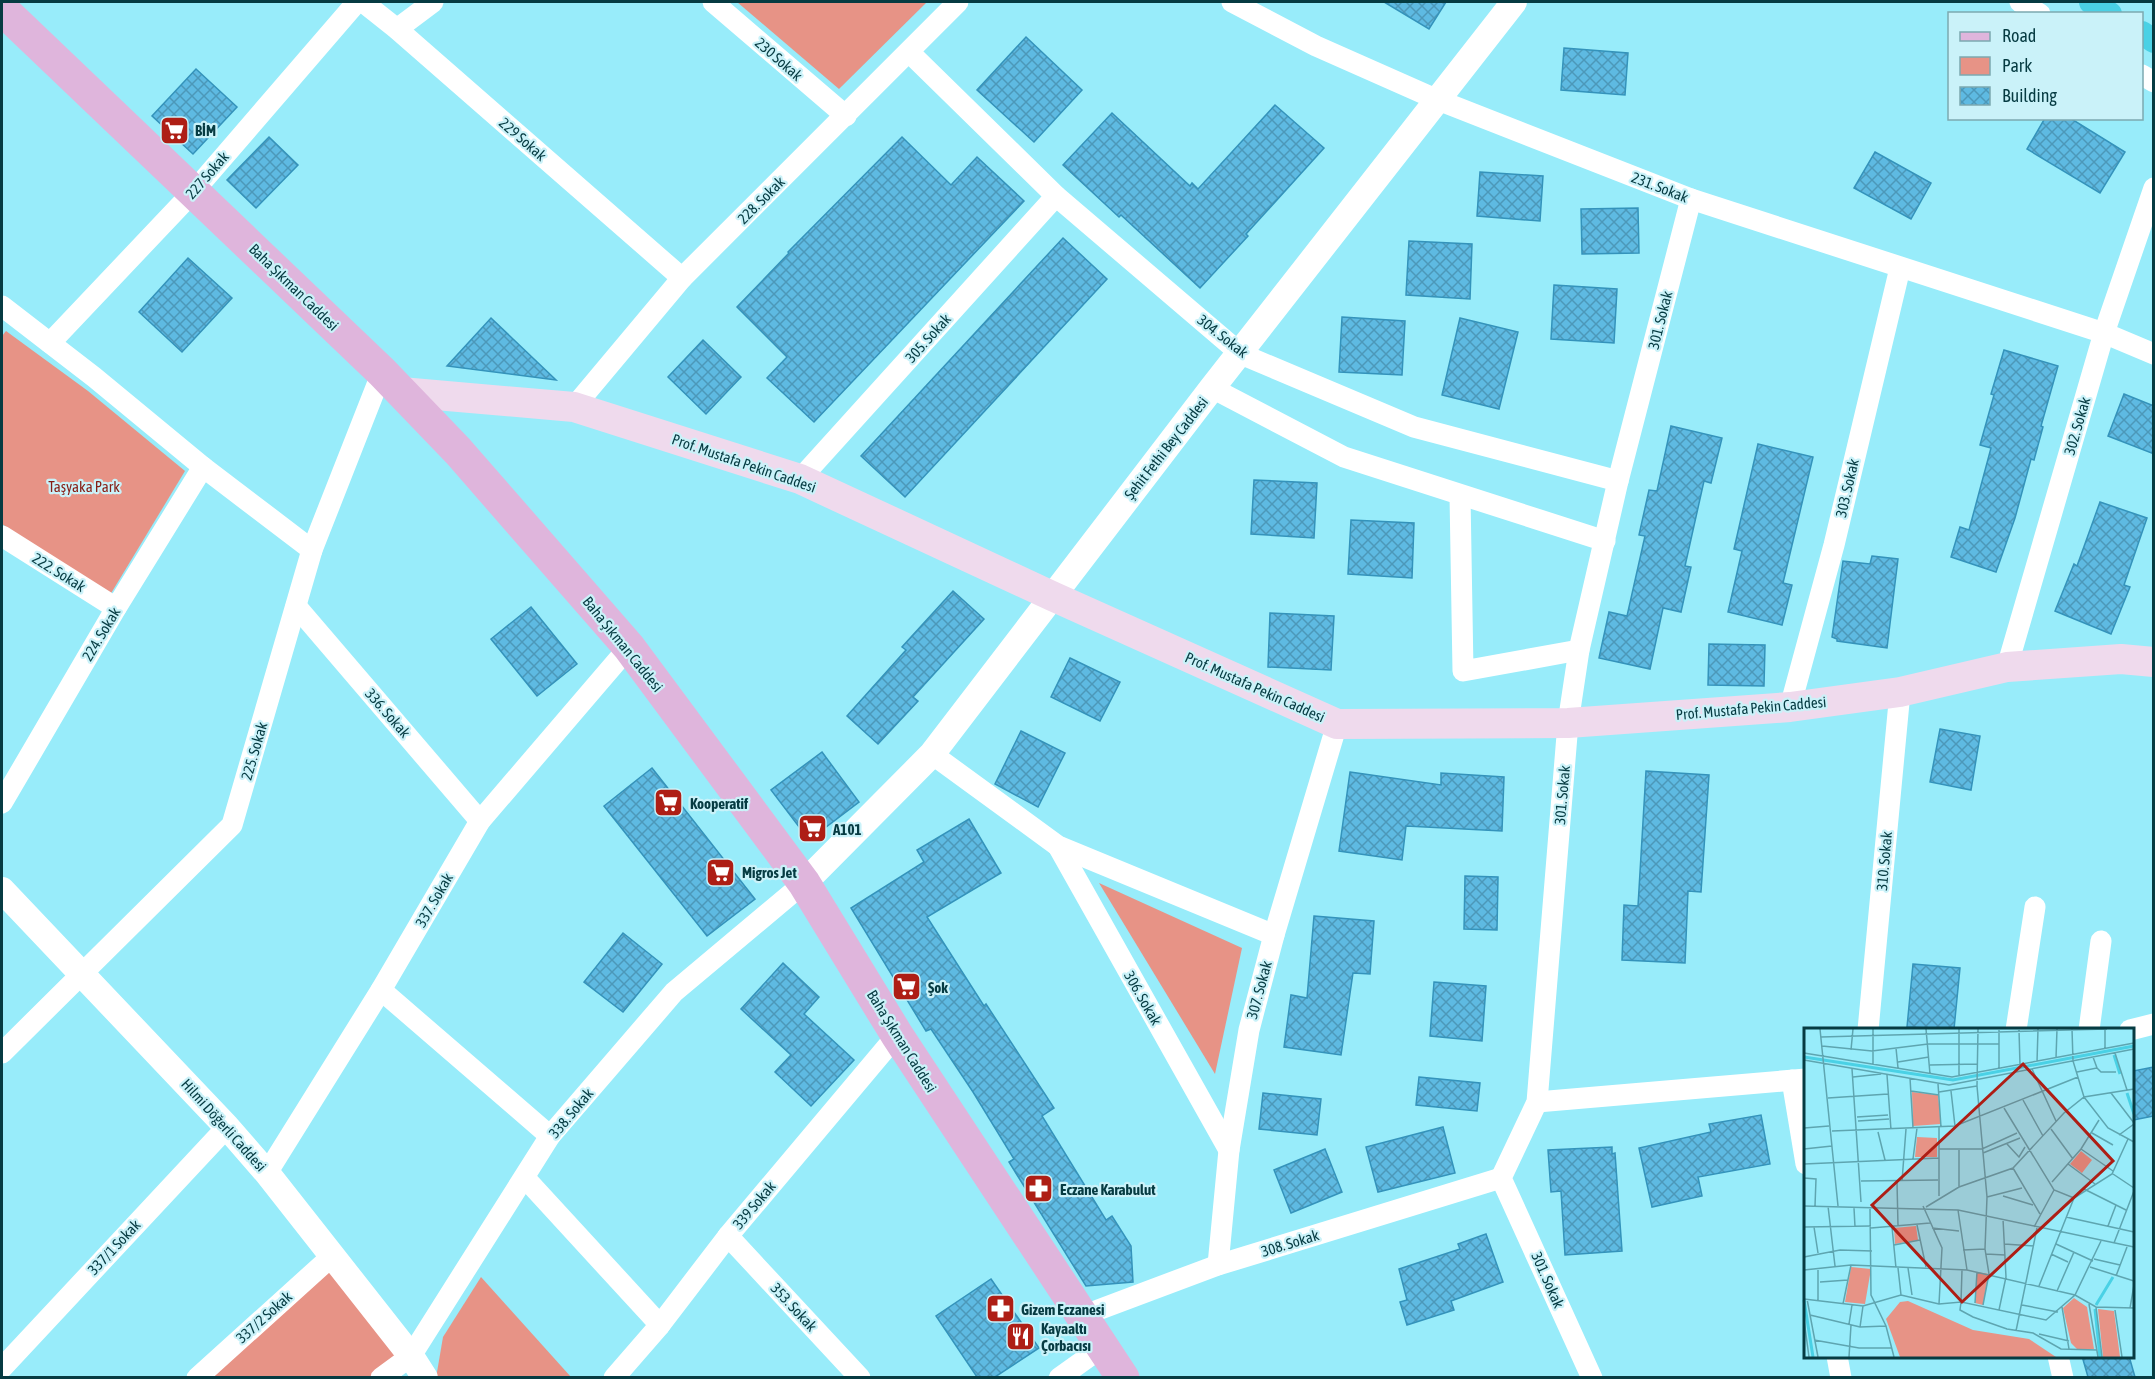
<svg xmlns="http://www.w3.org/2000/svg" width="2155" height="1379" viewBox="0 0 2155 1379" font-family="'Asap Condensed',sans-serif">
<defs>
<pattern id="building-cross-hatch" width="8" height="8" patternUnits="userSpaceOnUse" patternTransform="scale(1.5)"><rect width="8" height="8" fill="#5ebae2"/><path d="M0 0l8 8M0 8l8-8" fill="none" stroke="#4c98b9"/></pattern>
</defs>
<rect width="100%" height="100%" fill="#98ecfa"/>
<g fill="#e79386">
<path d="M737,2h190l-88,87z"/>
<path d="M6,331l82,60 97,80 -75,124 -108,-71v-188z"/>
<path d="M1099,883l143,65 -27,126z"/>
<path d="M331,1257l80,99 -30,21 -183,1z"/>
<path d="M481,1277l90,100 -135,1 7,-41z"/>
</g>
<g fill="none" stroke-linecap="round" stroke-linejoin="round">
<g stroke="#4ad1e5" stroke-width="24">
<path d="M2091,2l19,12"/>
<path d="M2142,33l12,8"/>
</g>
</g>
<g fill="url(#building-cross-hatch)" stroke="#3493bb" stroke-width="1.5">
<path d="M1384,2h62l-17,27z"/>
<path d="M1026,37l56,53 -48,52 -57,-52z"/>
<path d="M1564,48l64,5 -3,42 -64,-5z"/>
<path d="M196,69l41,38 -44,47 -41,-38z"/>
<path d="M1275,105l49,43 -78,86 2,2 -48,52 -79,-73 -2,2 -56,-52 49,-52 78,73 2,-3 6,6z"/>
<path d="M2045,118h25l55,34 -25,41 -73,-44z"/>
<path d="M269,137l29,28 -42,43 -29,-28z"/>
<path d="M902,137l49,48 26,-28 47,44 -210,221 -47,-44 20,-21 -50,-50 52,-54 -1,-1z"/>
<path d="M1875,152l56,31 -20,36 -57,-31z"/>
<path d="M1480,172l63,4 -3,45 -63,-5z"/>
<path d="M1638,208l1,45 -57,1 -1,-45z"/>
<path d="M1063,238l44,41 -202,218 -44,-41z"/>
<path d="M1409,241l63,3 -2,55 -64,-4z"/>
<path d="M188,258l44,40 -50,54 -43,-40z"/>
<path d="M1554,285l63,4 -3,54 -63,-4z"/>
<path d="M1342,317l63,4 -3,54 -63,-3z"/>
<path d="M491,318l65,62 -109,-14z"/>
<path d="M1460,318l58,14 -19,77 -57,-14z"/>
<path d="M703,340l38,37 -35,37 -38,-37z"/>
<path d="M2004,350l54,16 -17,60 2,1 -9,33 -3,-1 -16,59 -19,54 -45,-15 9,-30 9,3 22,-82 -11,-3 14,-50 -3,-1z"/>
<path d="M2124,394l30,12v48l-46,-18z"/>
<path d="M1671,426l51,12 -11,45 -7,-2 -19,85 6,1 -10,45 -18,-4 -13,61 -51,-11 10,-46 18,4 18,-80 -6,-1 10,-45 8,1z"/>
<path d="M1758,444l55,13 -30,126 9,2 -10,40 -54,-13 14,-61 -8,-2z"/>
<path d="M1254,480l63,3 -3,55 -63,-4z"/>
<path d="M2100,502l47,16 -23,67 6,2 -19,47 -56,-23 19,-47 3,2z"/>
<path d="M1351,520l63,3 -2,55 -64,-4z"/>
<path d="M1872,556l26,3 -11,89 -50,-7v-2l-5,-2 11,-76 27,3z"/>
<path d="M953,591l31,28 -71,78 5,4 -40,43 -31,-28 59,-66 -4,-3z"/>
<path d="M531,607l46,57 -40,32 -46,-57z"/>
<path d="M1270,613l64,3 -3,54 -63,-3z"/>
<path d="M1709,644l56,1 -1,41 -56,-1z"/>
<path d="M1070,658l50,24 -20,39 -49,-24z"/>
<path d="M1940,729l40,7 -9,54 -41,-8z"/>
<path d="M1021,731l44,22 -27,54 -43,-23z"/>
<path d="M822,752l37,50 -50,38 -38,-50z"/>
<path d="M652,768l103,131 -48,37 -103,-130z"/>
<path d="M1646,771l63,4 -8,117 -13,-1 -3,72 -63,-3 2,-55 14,1z"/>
<path d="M1350,772l91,13v-12l63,4 -2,54 -96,-5 -4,34 -63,-9z"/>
<path d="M969,819l32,54 -74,44 57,89 2,-2 68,104 -12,8 64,104 6,-4 19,30 2,36 -47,4 -77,-124 5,-3 -41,-67 -42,-63 -5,2 -75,-123 73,-46 -7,-12z"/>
<path d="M1465,876l33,1 -1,53 -33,-1z"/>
<path d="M1314,916l60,5 -4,53 -17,-1 -12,82 -57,-8 7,-52 16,3z"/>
<path d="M623,933l39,31 -39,48 -39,-30z"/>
<path d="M783,963l36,34 -15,17 50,46 -43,46 -36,-34 16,-17 -50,-46z"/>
<path d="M1913,964l47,4 -6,61 -47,-2z"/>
<path d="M1434,982l52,4 -4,55 -52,-5z"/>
<path d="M2154,1067v49l-21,4v-49z"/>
<path d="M1419,1077l61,6 -3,28 -61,-6z"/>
<path d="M1263,1093l58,6 -4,36 -58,-6z"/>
<path d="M1761,1115l9,49 -72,13 4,19 -50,11 -13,-59 72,-16 -2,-8z"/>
<path d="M1443,1127l12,46 -77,19 -12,-45z"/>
<path d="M1612,1147v7l3,-1 7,98 -57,4 -4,-64 -10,1 -3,-42z"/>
<path d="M1325,1149l17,43 -51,21 -17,-43z"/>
<path d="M1486,1234l17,48 -52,19 3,9 -47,15 -7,-23 7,-2 -8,-31 61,-20 -2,-5z"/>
<path d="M991,1279l48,69 -44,29h-18l-41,-61z"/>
<path d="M2082,1356h47l6,21h-47z"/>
</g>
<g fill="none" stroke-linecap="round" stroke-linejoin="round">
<g stroke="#fff" stroke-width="21">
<path d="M363,2l34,27 285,249"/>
<path d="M713,2l133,114"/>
<path d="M1232,2l84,44 122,54 253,99 413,134 50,21"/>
<path d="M2020,2l20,12"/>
<path d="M397,29l36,-27"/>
<path d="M909,52l147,144 185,158 173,73 204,54"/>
<path d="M2142,75l12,7"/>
<path d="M2,306l92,71 109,90 109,83"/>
<path d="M50,343l144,-152 163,-189"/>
<path d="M1212,388l132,69 261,84"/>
<path d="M574,407l108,-129 276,-276"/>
<path d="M800,479l256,-283"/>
<path d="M1460,495l3,176 116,-21"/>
<path d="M2,536l114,72"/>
<path d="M296,606l184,215"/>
<path d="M2007,667l97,-334 50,-145"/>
<path d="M1790,707l44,-162 66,-277"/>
<path d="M932,754l126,92 216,89"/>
<path d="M2,803l114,-195 87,-141"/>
<path d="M1058,846l171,304"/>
<path d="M381,990l169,146"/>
<path d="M1868,1030l32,-338"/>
<path d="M2016,1030l19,-123"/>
<path d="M2089,1030l12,-89"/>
<path d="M2130,1030l24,-6"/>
<path d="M2,1053l230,-228 80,-275 70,-178"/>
<path d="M1792,1080l14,84"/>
<path d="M1537,1102l269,-23"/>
<path d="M267,1173l114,-183 99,-169 149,-174"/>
<path d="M525,1178l135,147"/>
<path d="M728,1236l132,142"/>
<path d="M1218,1265l11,-115 20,-120 25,-95 63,-211"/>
<path d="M1082,1316l136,-51 283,-87"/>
<path d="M1837,1356l4,22"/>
<path d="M2058,1356l5,22"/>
<path d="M2,1368l225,-241"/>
<path d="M197,1378l134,-121"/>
<path d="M381,1378l30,-22 139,-220 124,-144 130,-109"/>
<path d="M614,1378l46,-53 68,-89 169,-201"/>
<path d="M1059,1378l42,-30"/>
<path d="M1592,1378l-91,-200 36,-76 31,-379 11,-73 39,-169 73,-282"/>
</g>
<g stroke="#fff" stroke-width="26">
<path d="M804,883l128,-129 280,-366 302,-386"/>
<path d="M2,890l225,237 40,46 144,183 14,22"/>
</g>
<path stroke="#efdaed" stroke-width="30" d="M401,392l173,15 226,72 252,117 285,128 231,-1 222,-16 110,-15 107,-25 114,-8 33,3"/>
<path stroke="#dfb5dc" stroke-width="33" d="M2,9l380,363 76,79 171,196 175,236 93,152 226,343"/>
</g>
<defs>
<symbol id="supermarket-square" viewBox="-11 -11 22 22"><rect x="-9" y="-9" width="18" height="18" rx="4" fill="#ae1e15" stroke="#caf2f9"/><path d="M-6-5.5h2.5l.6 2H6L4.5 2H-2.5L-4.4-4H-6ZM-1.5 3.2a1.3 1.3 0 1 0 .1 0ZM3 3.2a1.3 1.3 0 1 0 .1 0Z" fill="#fff"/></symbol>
<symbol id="pharmacy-square" viewBox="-11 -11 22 22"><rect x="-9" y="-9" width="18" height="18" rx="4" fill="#ae1e15" stroke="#caf2f9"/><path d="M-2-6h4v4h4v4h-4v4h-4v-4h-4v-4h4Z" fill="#fff"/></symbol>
<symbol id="restaurant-square" viewBox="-11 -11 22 22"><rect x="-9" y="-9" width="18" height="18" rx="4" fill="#ae1e15" stroke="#caf2f9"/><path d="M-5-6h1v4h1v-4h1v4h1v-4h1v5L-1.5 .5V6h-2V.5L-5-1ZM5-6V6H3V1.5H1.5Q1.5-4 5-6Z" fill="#fff"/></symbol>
</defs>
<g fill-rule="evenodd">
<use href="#supermarket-square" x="158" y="114" width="33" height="33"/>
<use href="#supermarket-square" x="652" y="786" width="33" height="33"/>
<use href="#supermarket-square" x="796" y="812" width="33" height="33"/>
<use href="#supermarket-square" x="704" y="856" width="33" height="33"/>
<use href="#supermarket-square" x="890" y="970" width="33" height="33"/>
<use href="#pharmacy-square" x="1022" y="1172" width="33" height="33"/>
<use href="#pharmacy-square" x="984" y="1292" width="33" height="33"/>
<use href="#restaurant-square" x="1004" y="1320" width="33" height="33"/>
</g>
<g text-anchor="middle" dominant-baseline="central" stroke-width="4.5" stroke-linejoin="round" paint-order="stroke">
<g font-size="15" fill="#063b42" stroke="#caf2f9">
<text transform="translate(779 59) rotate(41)">230 Sokak</text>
<text transform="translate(523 139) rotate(41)">229 Sokak</text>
<text transform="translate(207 175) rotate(-49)">227 Sokak</text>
<text transform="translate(1660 187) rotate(21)">231. Sokak</text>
<text transform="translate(761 200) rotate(-45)">228. Sokak</text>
<text transform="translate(294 287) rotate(44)">Baha Şıkman Caddesi</text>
<text transform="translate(1660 320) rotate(-76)">301. Sokak</text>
<text transform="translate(1223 336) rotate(38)">304. Sokak</text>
<text transform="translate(928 338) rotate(-48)">305. Sokak</text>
<text transform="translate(2077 426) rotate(-74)">302. Sokak</text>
<text transform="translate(1166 448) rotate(-52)">Şehit Fethi Bey Caddesi</text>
<text transform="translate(744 463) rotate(19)">Prof. Mustafa Pekin Caddesi</text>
<text transform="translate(1847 488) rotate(-77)">303. Sokak</text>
<text transform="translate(59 572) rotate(32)">222. Sokak</text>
<text transform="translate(101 634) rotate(-59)">224. Sokak</text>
<text transform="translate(623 644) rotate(51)">Baha Şıkman Caddesi</text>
<text transform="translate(1255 687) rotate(24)">Prof. Mustafa Pekin Caddesi</text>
<text transform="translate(1751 708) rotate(-5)">Prof. Mustafa Pekin Caddesi</text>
<text transform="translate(388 713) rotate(49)">336. Sokak</text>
<text transform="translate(254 751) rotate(-74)">225. Sokak</text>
<text transform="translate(1562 795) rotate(-85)">301. Sokak</text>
<text transform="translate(1884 861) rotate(-85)">310. Sokak</text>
<text transform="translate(434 900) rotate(-60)">337. Sokak</text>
<text transform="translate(1259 990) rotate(-75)">307. Sokak</text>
<text transform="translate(1143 998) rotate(60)">306. Sokak</text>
<text transform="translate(902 1041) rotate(58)">Baha Şıkman Caddesi</text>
<text transform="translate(571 1113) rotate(-50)">338. Sokak</text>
<text transform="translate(224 1125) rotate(48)">Hilmi Döğerli Caddesi</text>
<text transform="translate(754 1205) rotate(-50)">339 Sokak</text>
<text transform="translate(1290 1243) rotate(-17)">308. Sokak</text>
<text transform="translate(114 1247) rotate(-47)">337/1 Sokak</text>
<text transform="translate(1548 1280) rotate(66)">301. Sokak</text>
<text transform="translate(794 1307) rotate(47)">353. Sokak</text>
<text transform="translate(264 1317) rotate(-42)">337/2 Sokak</text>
</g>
<g font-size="15" font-weight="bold" fill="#063b42" stroke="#caf2f9" text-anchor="start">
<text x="195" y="130">BİM</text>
<text x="690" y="803">Kooperatif</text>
<text x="833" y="829">A101</text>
<text x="742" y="872">Migros Jet</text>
<text x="928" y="987">Şok</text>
<text x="1060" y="1189">Eczane Karabulut</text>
<text x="1021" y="1309">Gizem Eczanesi</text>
<text x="1041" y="1328">Kayaaltı<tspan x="1041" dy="17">Çorbacısı</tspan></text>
</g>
<g font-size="15" fill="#861d14" stroke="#caf2f9">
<text x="84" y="486">Taşyaka Park</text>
</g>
</g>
<g transform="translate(1804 1028)">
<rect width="330" height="330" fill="#98ecfa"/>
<path d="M108,64l26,3 3,29 -28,2zM113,109l20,1v19h-22zM277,123l11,9 -10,13 -12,-9zM112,198l2,14 -23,4 -1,-16zM47,239l20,2 -6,35 -20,-2zM173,244l12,2 -6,31 -8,-2zM270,270l13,9 7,42h-17l-6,-6 -8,-35zM104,273l65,29 56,9 27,18h-156l-14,-38 14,-17zM294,281l16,2 6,46h-17z" fill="#e79386"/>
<path fill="none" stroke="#4ad1e5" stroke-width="3" d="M310,27l6,19M0,29l149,23 181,-34M323,65l7,21M0,272l9,57M292,277l17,-28M291,281l5,48"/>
<path fill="none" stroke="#5ea5b0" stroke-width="1.5" d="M16,1l18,177M69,1v35M122,1l4,45M174,1l-1,57 10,111 -2,52 4,25 -6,31M268,1l1,32 11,36M301,1v19M195,2v38M215,2l1,35M17,9l286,-8M18,18l50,5 56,-7h71M92,20l2,20M47,22l2,-21M0,25l148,24 182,-34M311,25l12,37M252,30l1,-29M0,32l145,25 185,-36M94,34l31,-5M233,34l1,-33M126,37l47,-1M293,40l4,4h15M48,41l9,133M228,41l24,52M273,44l20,-4 -4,-11M83,47l4,55M155,48v-47M49,49l28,-3M106,50l3,50M134,56l3,43M107,63l28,4M147,63l4,35M135,64l38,-6M307,65l23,30M280,69l24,31 26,14M24,70l60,-4M219,72l20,36M200,80l50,82 20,8M53,89l31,-2M54,93l31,-2M0,100l25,-2M247,101l22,30M28,103l123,-5 123,-49M74,104l7,28M288,105l21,12M315,107l15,-11M203,116l12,13 6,-10M0,121l28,-3M135,121h43l35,-16M277,121l32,22M155,122v37M179,125l37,-15M109,131l4,-31M0,136l135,-6M264,136l27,20M209,140l27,46M309,146l21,14M0,150l12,1 -1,27M57,153l77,-1M98,153l4,-52M93,154l1,44M248,154l29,-33 18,-29M280,161l42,21M135,168v-69M199,168l30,9M183,169l35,-9M0,178l154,4 176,37M24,178l7,60M119,178l19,42 -3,56M122,179l33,-20 54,-19 51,-55 20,-16 50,-8M50,180l1,19M66,181l1,86 15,31 8,31M154,182l9,60M262,189l68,15M113,197l9,42M304,198l8,-21M0,199l67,-1M10,199l4,26M88,199l4,41M230,199l20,-37M67,200l59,-5M128,200l27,3M310,215l20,-52M200,216l30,2M252,216l37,17M90,217l26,-5M159,222l22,-1M182,226l19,1M247,226l17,8M0,229l36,-7 32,1M290,231l26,6M286,239l44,14M94,240l3,27M104,240l4,27M0,242l47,-5 116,5 108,25 21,12 38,1M158,242l-1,32 85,18 29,-25 26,-54M312,248l11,-29M16,254l28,-2M235,258l35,-88 38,-24 16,-35M253,263l17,-39M0,271l59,7 38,-11 38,9 22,-2 -1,8 13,7 34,12 26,4 28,16 36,1M3,271l11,58M14,272v-30M171,275l2,-31M39,276l8,-39M285,276l9,53M218,277l36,7M258,279l7,42M292,279l6,50M326,280l4,-23M195,282l7,-33 -3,-58M311,282l7,47M6,287l50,12 26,-1M0,292l5,37M45,296l3,-19M56,299l3,-21M212,303l21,-103M235,306l30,7M10,312l45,8h33M45,329l2,-32"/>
<path fill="#ae1e15" fill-opacity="0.15" stroke="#ae1e15" stroke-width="3" d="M219,36l90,97 -151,141 -90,-97z"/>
<rect width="330" height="330" fill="none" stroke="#063b42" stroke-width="3"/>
</g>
<rect width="2155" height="1379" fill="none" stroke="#063b42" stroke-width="6"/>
<rect x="1948" y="12" width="195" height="108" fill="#caf2f9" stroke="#7ca9b0" stroke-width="1.5"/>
<rect x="1960" y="32" width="30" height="9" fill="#dfb5dc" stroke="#7ca9b0" stroke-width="1.5"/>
<text x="2002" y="42" font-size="18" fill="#063b42">Road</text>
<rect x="1960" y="57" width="30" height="18" fill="#e79386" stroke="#7ca9b0" stroke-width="1.5"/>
<text x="2002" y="72" font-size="18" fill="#063b42">Park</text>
<rect x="1960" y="87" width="30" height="18" fill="url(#building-cross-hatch)" stroke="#7ca9b0" stroke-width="1.5"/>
<text x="2002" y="102" font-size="18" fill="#063b42">Building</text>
</svg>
